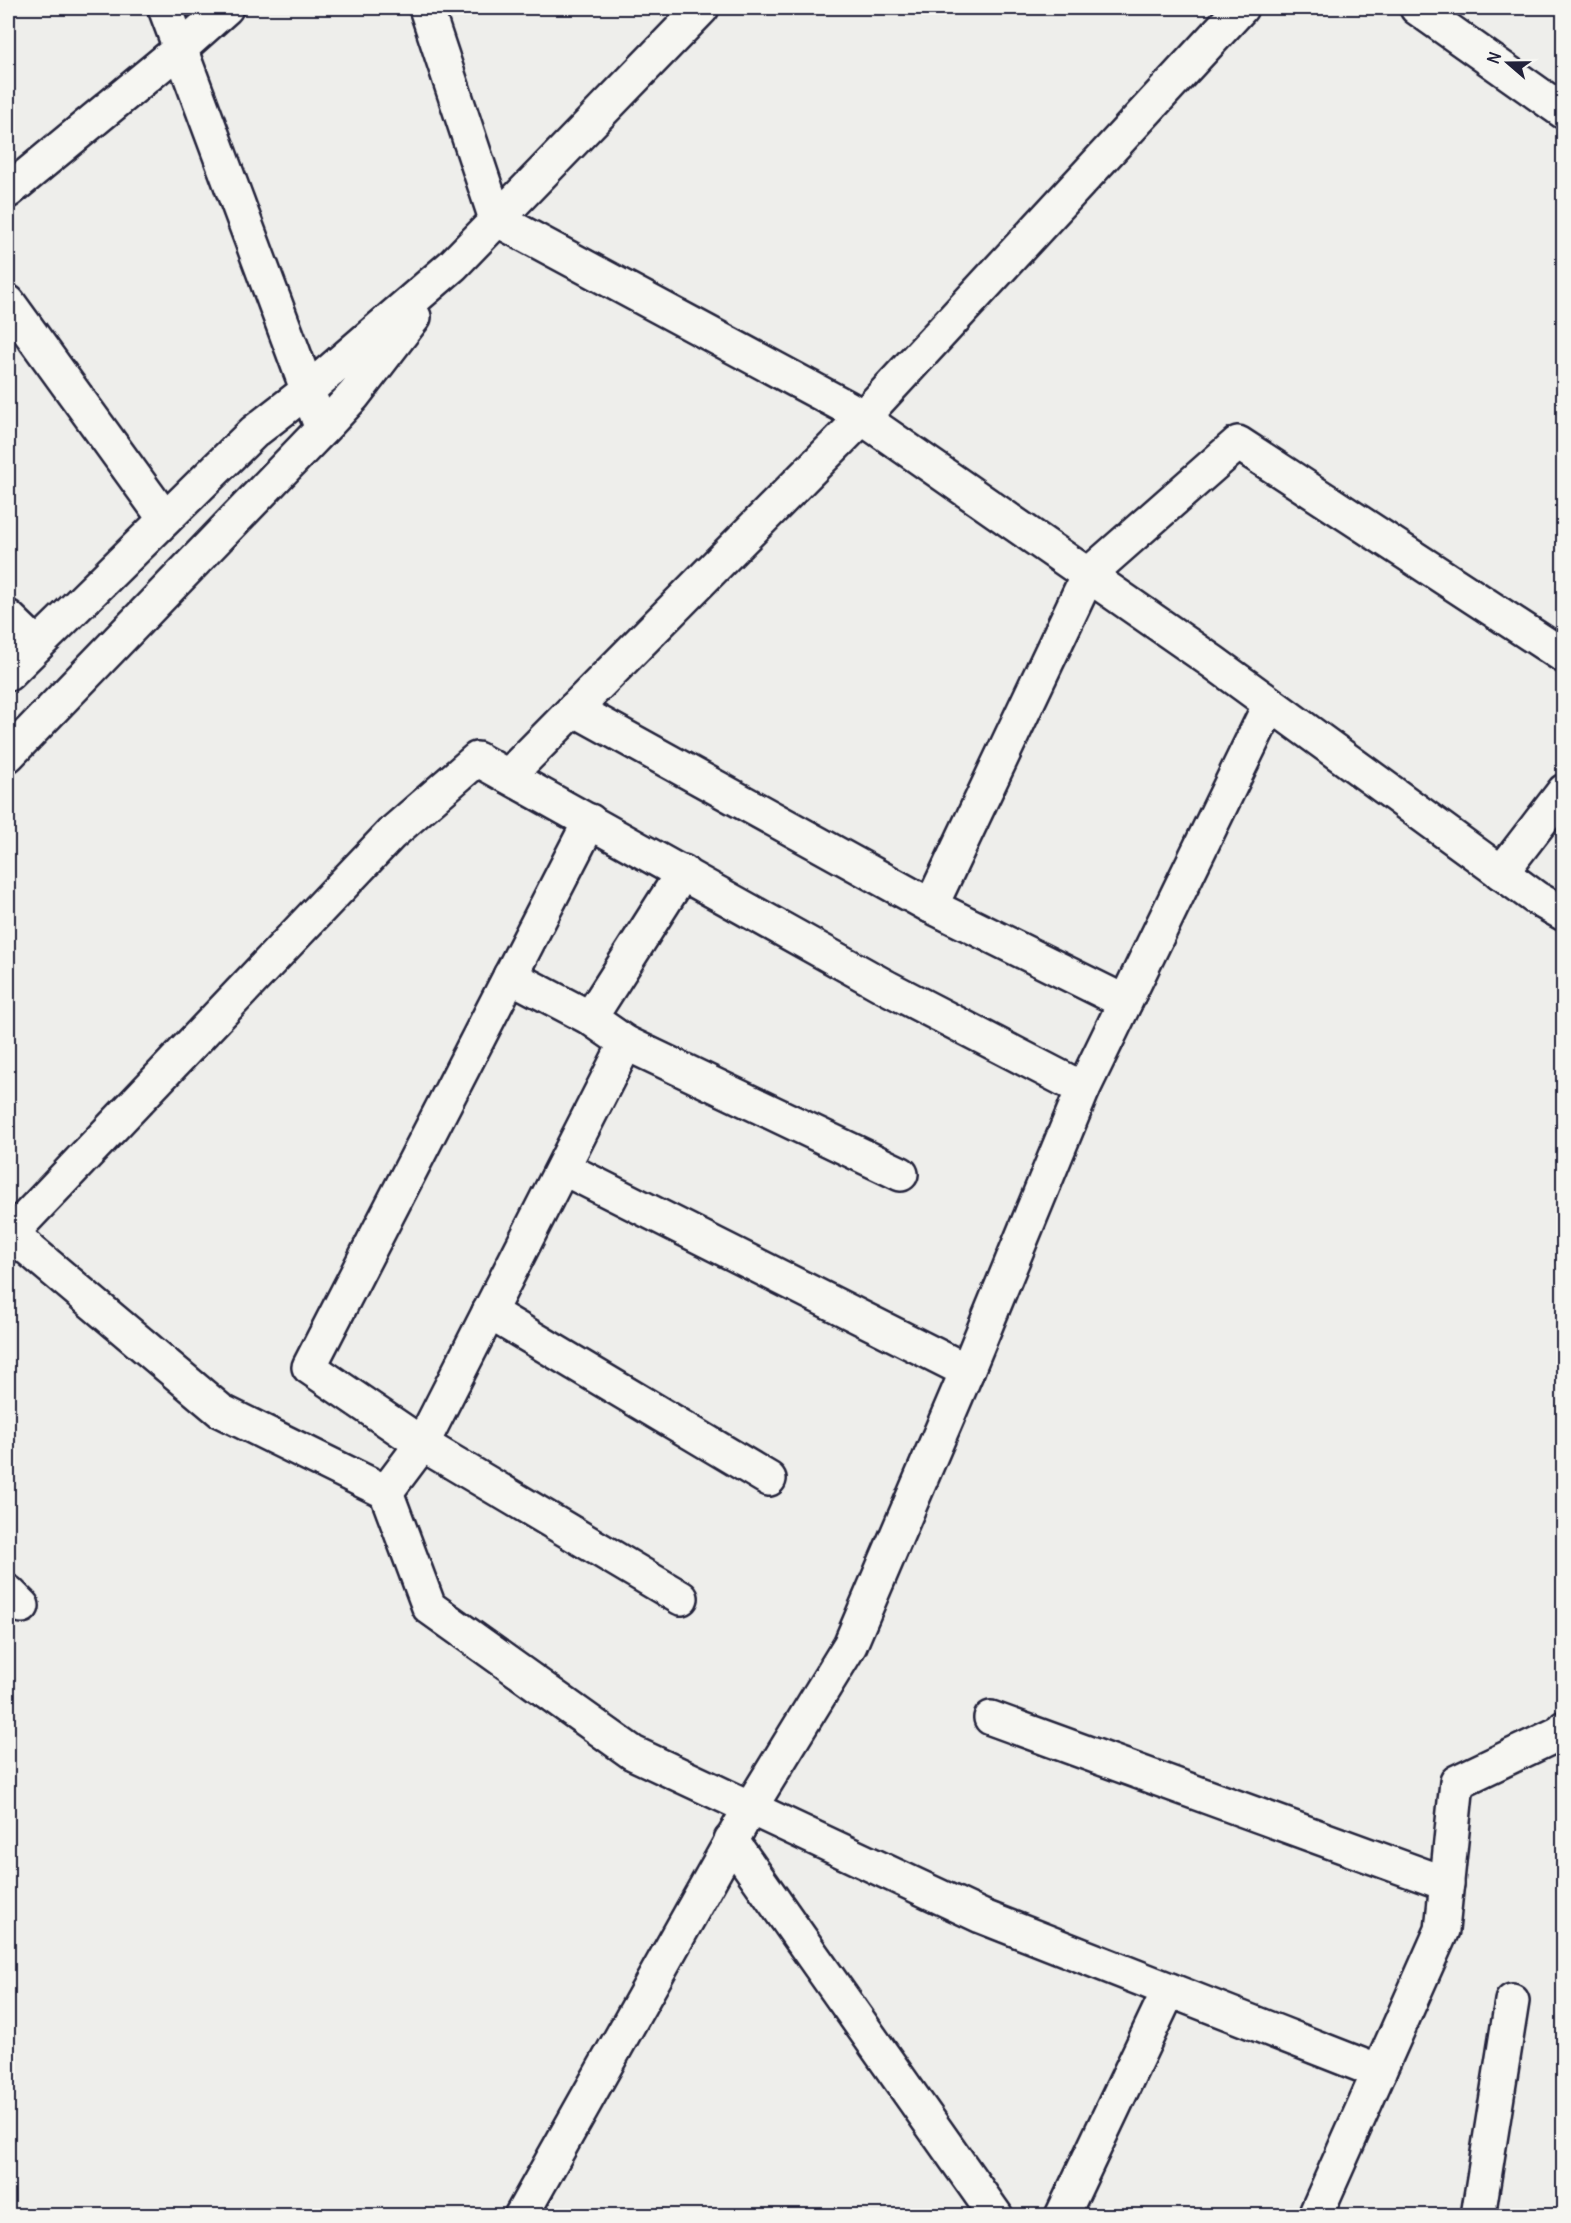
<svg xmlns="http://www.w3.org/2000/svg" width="1571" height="2223" viewBox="0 0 1571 2223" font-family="Delius,sans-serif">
<rect width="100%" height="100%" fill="#eeeeeb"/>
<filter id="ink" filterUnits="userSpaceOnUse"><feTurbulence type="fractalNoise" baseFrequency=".0167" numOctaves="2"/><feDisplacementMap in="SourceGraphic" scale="12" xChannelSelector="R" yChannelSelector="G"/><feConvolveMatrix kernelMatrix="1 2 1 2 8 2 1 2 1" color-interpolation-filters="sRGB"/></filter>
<g filter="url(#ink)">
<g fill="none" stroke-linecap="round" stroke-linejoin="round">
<defs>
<g id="minor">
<path d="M165,8l157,421"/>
<path d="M426,8l70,211 352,189 365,254 323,236 28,16"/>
<path d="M1417,8l147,104"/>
<path d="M8,191l173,-143 45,-40"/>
<path d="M8,302l157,217"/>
<path d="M8,617l29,28"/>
<path d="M574,709l357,197 157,-331 150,-132 326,213"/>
<path d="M508,776l354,-358 379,-410"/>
<path d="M1501,873l63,-82"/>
<path d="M931,906l194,96"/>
<path d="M510,976l80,42"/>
<path d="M626,1043l275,131"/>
<path d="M1083,1089l187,-385"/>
<path d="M563,1168l404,203"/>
<path d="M8,1228l22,22 191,161 165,81 43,115 204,146 348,163 398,156"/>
<path d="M8,1237l383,-403 86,-75 409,228 197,102 -116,282 -117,274 -100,163 -229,408"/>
<path d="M489,1312l280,167"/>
<path d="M386,1492l36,-48 -113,-77 281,-546"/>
<path d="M8,1592l14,14"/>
<path d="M681,1598l-259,-154 204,-401 -36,-25 93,-146"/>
<path d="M991,1718l456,166"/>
<path d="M731,1840l265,376"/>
<path d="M1062,2216l107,-226"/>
<path d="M1315,2216l127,-286 15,-148 103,-49 4,-5"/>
<path d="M1478,2216l34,-215"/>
</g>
<g id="major">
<path d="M8,674l246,-242 54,-42 145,-125 249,-257"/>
<path d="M8,755l322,-334 24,-26 60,-78"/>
</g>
</defs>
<use href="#minor" stroke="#22223b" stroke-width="38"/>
<use href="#major" stroke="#22223b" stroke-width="38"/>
<use href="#minor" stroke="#f6f6f2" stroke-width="33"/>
<use href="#major" stroke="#f6f6f2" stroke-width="33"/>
</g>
</g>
<rect width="1571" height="2223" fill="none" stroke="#f6f6f2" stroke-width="30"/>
<rect x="15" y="15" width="1541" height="2193" fill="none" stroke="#22223b" stroke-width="2" filter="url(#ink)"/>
<g transform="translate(1508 63) rotate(290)" stroke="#f6f6f2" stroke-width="4.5" paint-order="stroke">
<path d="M0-4.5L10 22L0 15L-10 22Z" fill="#22223b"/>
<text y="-9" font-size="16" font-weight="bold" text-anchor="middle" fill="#22223b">N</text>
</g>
</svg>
